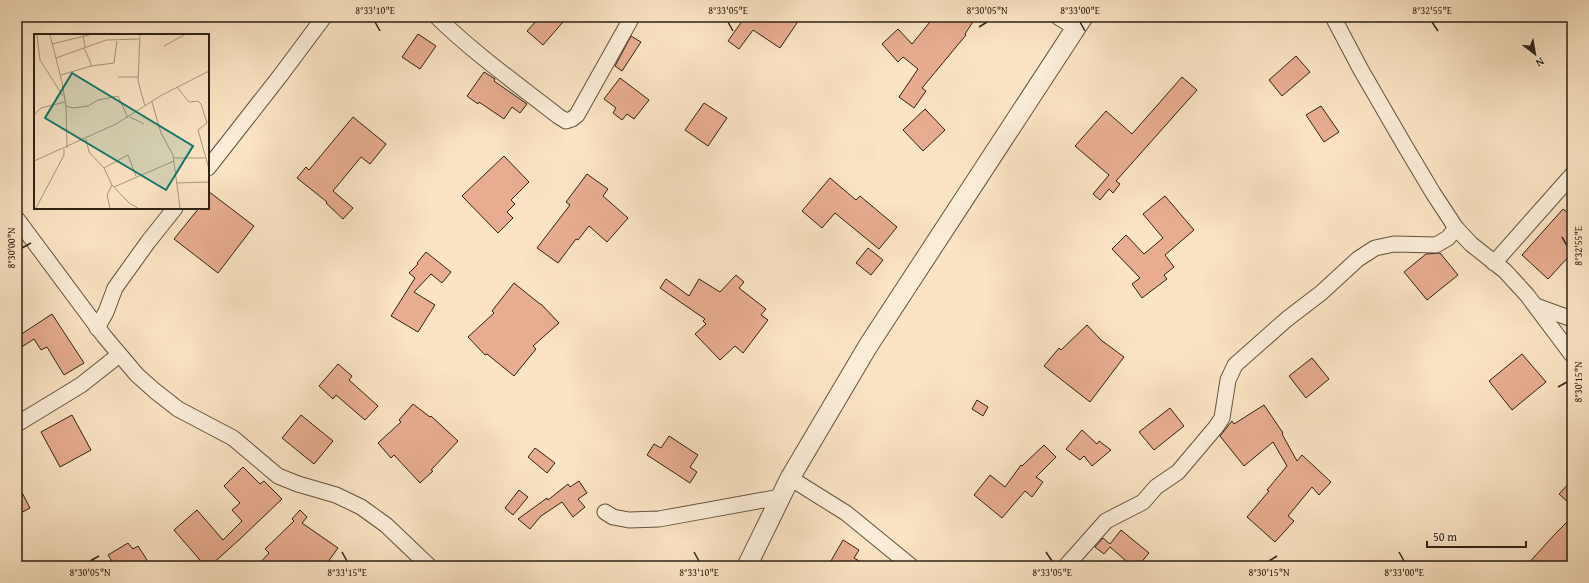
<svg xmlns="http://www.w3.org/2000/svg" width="1589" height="583" viewBox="0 0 1589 583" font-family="'Gentium Book Plus',serif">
<rect width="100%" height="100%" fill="#fbe4c4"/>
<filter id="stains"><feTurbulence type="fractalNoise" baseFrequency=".005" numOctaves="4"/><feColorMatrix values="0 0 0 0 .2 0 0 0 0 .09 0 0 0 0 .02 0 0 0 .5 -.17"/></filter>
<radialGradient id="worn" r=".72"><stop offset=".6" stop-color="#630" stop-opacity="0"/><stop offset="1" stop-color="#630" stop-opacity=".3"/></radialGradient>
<g fill="#e8ad91" stroke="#2f2213">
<path d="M540,17h17l6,5 -20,23 -16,-14z"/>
<path d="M745,17h56l-21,31 -27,-18 -14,19 -11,-8z"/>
<path d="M934,17h42l-11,17 1,1 -44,53 4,3 -12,17 -15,-11 19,-28 -15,-12 -5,5 -16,-18 16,-15 14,15z"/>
<path d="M418,34l18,12 -16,23 -18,-12z"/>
<path d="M631,36l10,6 -19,29 -7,-5z"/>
<path d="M1296,56l14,16 -28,24 -13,-16z"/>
<path d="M484,72l11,7 -1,2 33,23 -7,9 -8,-6 -8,12 -25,-17 -1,2 -11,-8z"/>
<path d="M1182,77l15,13 -81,91 4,3 -7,9 -4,-4 -9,11 -7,-6 16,-19 -34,-29 31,-35 26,23z"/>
<path d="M620,78l29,22 -15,19 -7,-5 -5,6 -9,-7 3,-5 -12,-9z"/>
<path d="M704,103l23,15 -19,28 -23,-16z"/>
<path d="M1321,106l18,26 -15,10 -18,-27z"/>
<path d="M925,109l20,21 -22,21 -20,-21z"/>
<path d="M353,117l33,27 -16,20 -9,-7 -28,34 20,17 -10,11 -17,-16 1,-1 -30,-24 9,-11 3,3z"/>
<path d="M504,156l25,26 -18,18 4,4 -8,8 6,6 -15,15 -36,-37z"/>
<path d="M587,174l21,15 -5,7 25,22 -21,24 -18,-16 -11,14 -2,-1 -18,24 -21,-15 33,-43 -4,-3z"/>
<path d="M830,178l26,22 4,-4 37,31 -18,22 -44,-36 -13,15 -20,-17z"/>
<path d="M208,191l46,35 -36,47 -44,-34 25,-31h9z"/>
<path d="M1165,196l29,34 -29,25 9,12 -10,8 3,4 -25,19 -10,-14 8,-6 -28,-29 14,-14 18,19 19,-16 -20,-24z"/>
<path d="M1563,209l9,7v37l-24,26 -26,-24z"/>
<path d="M868,248l15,12 -12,15 -15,-12z"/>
<path d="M426,252l25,20 -9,11 -11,-9 -17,18 21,13 -17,27 -27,-16 24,-38 -6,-5 9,-9 -1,-1z"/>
<path d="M1440,253l18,22 -31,25 -23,-28 22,-18z"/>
<path d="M736,275l8,7 -5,6 27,21 -5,6 7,5 -25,33 -8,-7 -15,14 -25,-26 11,-10 -3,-3 2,-2 -45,-31 6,-9 23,17 10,-17 21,13z"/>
<path d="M514,283l26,21h1l18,19 -26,23 3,3 -22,27 -27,-22 -2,1 -17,-18 26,-24 -2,-2z"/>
<path d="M52,314l32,49 -20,12 -17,-28 -6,3 -7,-11 -17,11v-13z"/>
<path d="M1087,325l14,15 23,17 -34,45 -46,-36 15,-18 2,2z"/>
<path d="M1522,354l24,28 -34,28 -23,-29z"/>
<path d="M1312,358l17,21 -23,19 -17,-22z"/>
<path d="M338,364l14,12 -3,4 29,26 -13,14 -29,-25 -3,4 -14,-13z"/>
<path d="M977,400l11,7 -5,9 -11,-7z"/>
<path d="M413,404l17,13 1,-1 27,25 -27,29 2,1 -13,12 -26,-28 -3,3 -13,-15 23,-21 -2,-2z"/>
<path d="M1264,405l19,28 -1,1 15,27 5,-6 29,27 -12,13 -7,-8 -24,29 6,5 -19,21 -28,-25 22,-26 -2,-1 20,-24 -14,-24 -29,24 -24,-30 12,-15 2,3z"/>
<path d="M1170,408l14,18 -30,24 -15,-18z"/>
<path d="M72,415l19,35 -31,17 -19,-35z"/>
<path d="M301,415l32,26 -19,23 -32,-26z"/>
<path d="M1082,430l15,14 2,-3 12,9 -19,16 -8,-10 -4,4 -14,-11z"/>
<path d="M669,436l29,19 -8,12 7,5 -7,11 -43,-28 7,-11 7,4z"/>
<path d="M1044,445l12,12 -20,20 7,5 -11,15 -7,-6 -23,27 -28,-23 16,-20 15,12 16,-22 1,1z"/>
<path d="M535,448l20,15 -8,10 -19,-16z"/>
<path d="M243,467l17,17 4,-3 18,18 -42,40 -30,27h-5l-31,-36 23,-20 26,30 19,-19 -10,-11 8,-7 -16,-17z"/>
<path d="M1572,480v26l-13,-12z"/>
<path d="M579,481l8,12 -9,6 7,8 -12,10 -11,-15 -21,14 -11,13 -12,-10 29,-21 1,2 20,-16 2,3z"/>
<path d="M17,483l13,25 -13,7z"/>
<path d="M519,490l9,7 -15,18 -8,-7z"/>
<path d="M300,510l7,7 -5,6 36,25 -13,18h-68l12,-13 -4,-4 29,-28 -2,-2z"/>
<path d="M1572,517v49h-46l29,-32z"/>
<path d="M1121,530l28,23 -11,13h-6l-22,-19 -6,7 -9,-7 8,-9 7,6z"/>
<path d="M843,540l16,10 -5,8 14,8h-40z"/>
<path d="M128,543l5,6 5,-3 13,20h-36l-7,-11z"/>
</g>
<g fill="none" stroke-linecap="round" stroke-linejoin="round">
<defs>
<g id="minor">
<path d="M437,17c37,36 80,67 121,99l8,5 6,-2 5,-4 55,-98"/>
<path d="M1058,17l18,11"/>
<path d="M1333,17l28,53 44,76 28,47 23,35 15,16 34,27 22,24 45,60"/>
<path d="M208,168l72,-92 44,-59"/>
<path d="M17,219l87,117 33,39 18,16 23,18 55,29 45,38 20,8 38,11 25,12 25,18 43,41"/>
<path d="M1494,263l78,-88"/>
<path d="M1536,306l36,13"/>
<path d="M97,328l9,-16 9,-24 33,-46 27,-34"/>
<path d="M17,424l64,-39 38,-30"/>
<path d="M790,478l56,35 65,53"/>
<path d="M605,512l8,5 16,3 30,-1 121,-22"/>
<path d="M1066,566l40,-45 37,-19 13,-15 22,-15 38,-45 6,-9 6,-38 7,-15 52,-46 34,-26 37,-34 17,-11 19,-4 42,1 12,-7 8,-10"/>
</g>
<path id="tertiary" d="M747,566l43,-88 78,-132 215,-329"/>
</defs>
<use href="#minor" stroke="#62523f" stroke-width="17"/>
<use href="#tertiary" stroke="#62523f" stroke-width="21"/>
<use href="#minor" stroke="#fcedd9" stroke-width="15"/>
<use href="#tertiary" stroke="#fcedd9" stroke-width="19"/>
</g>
<path fill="none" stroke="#2f2213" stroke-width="1.5" d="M375,22l5,9M728,22l5,9M1080,22l5,9M1432,22l6,9M979,27l8,-5M1562,237l5,9M22,248l9,-5M1558,387l9,-5M342,552l5,9M694,552l5,9M1046,552l6,9M1399,552l5,9M90,561l9,-5M1269,561l8,-5"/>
<g transform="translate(34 34)">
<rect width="175" height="175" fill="#fbe4c4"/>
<path fill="none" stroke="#a9967d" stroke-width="1" d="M3,1l3,25 23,36M16,1l12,47 4,24 1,42M49,1l2,12M106,1l-2,46 7,25M18,10l37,-9M130,12l20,-11M50,14l8,18M22,24l50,-18 33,-1M27,41l30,-9 23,-3 3,-22M84,43h20M143,53l12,15 9,-1 3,3 6,19 -9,7 11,39M118,68l9,31 12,22 7,53M32,72l7,2 15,-2 10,-6 20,-4 10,22M0,81l7,-7 24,-6M96,83l14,7M52,105l3,13 15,16 8,17 17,18 9,5M139,124h32M0,127l82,-37 46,-29 47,-24M70,134l24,-13 8,21M142,149l33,-1M80,153l60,-26M2,174l28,-53v-6M76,174l-3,-13 5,-10"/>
<path fill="#0f766e" fill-opacity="0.15" stroke="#0f766e" stroke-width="2" d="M38,39l121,73 -27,44 -121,-72z"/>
<rect width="175" height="175" fill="none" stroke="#2f2213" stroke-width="2"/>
</g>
<rect width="1589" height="583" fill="none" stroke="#fbe4c4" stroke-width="44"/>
<g transform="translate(1535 54) rotate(149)" stroke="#fcedd9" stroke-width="3" paint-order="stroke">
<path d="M0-3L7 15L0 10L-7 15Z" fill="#2f2213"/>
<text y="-6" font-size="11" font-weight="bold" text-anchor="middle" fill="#2f2213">N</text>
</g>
<path d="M1427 541v6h99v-6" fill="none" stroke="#2f2213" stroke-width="2"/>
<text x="1433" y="541" font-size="12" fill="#2f2213" stroke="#fcedd9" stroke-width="3" paint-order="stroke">50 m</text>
<rect x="22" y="22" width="1545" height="539" fill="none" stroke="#2f2213" stroke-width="1.5"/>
<g font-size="10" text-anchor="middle" fill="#2f2213">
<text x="375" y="14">8°33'10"E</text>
<text x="728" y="14">8°33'05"E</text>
<text x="987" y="14">8°30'05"N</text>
<text x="1080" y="14">8°33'00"E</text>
<text x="1432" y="14">8°32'55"E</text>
<text transform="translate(1578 246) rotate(-90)" y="4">8°32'55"E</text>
<text transform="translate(11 248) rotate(-90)" y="4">8°30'00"N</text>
<text transform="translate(1578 382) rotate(-90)" y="4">8°30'15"N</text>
<text x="90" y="576">8°30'05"N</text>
<text x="347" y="576">8°33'15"E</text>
<text x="699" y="576">8°33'10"E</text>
<text x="1052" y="576">8°33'05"E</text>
<text x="1269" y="576">8°30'15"N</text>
<text x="1404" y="576">8°33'00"E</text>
</g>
<rect width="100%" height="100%" filter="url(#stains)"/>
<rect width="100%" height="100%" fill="url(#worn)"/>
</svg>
